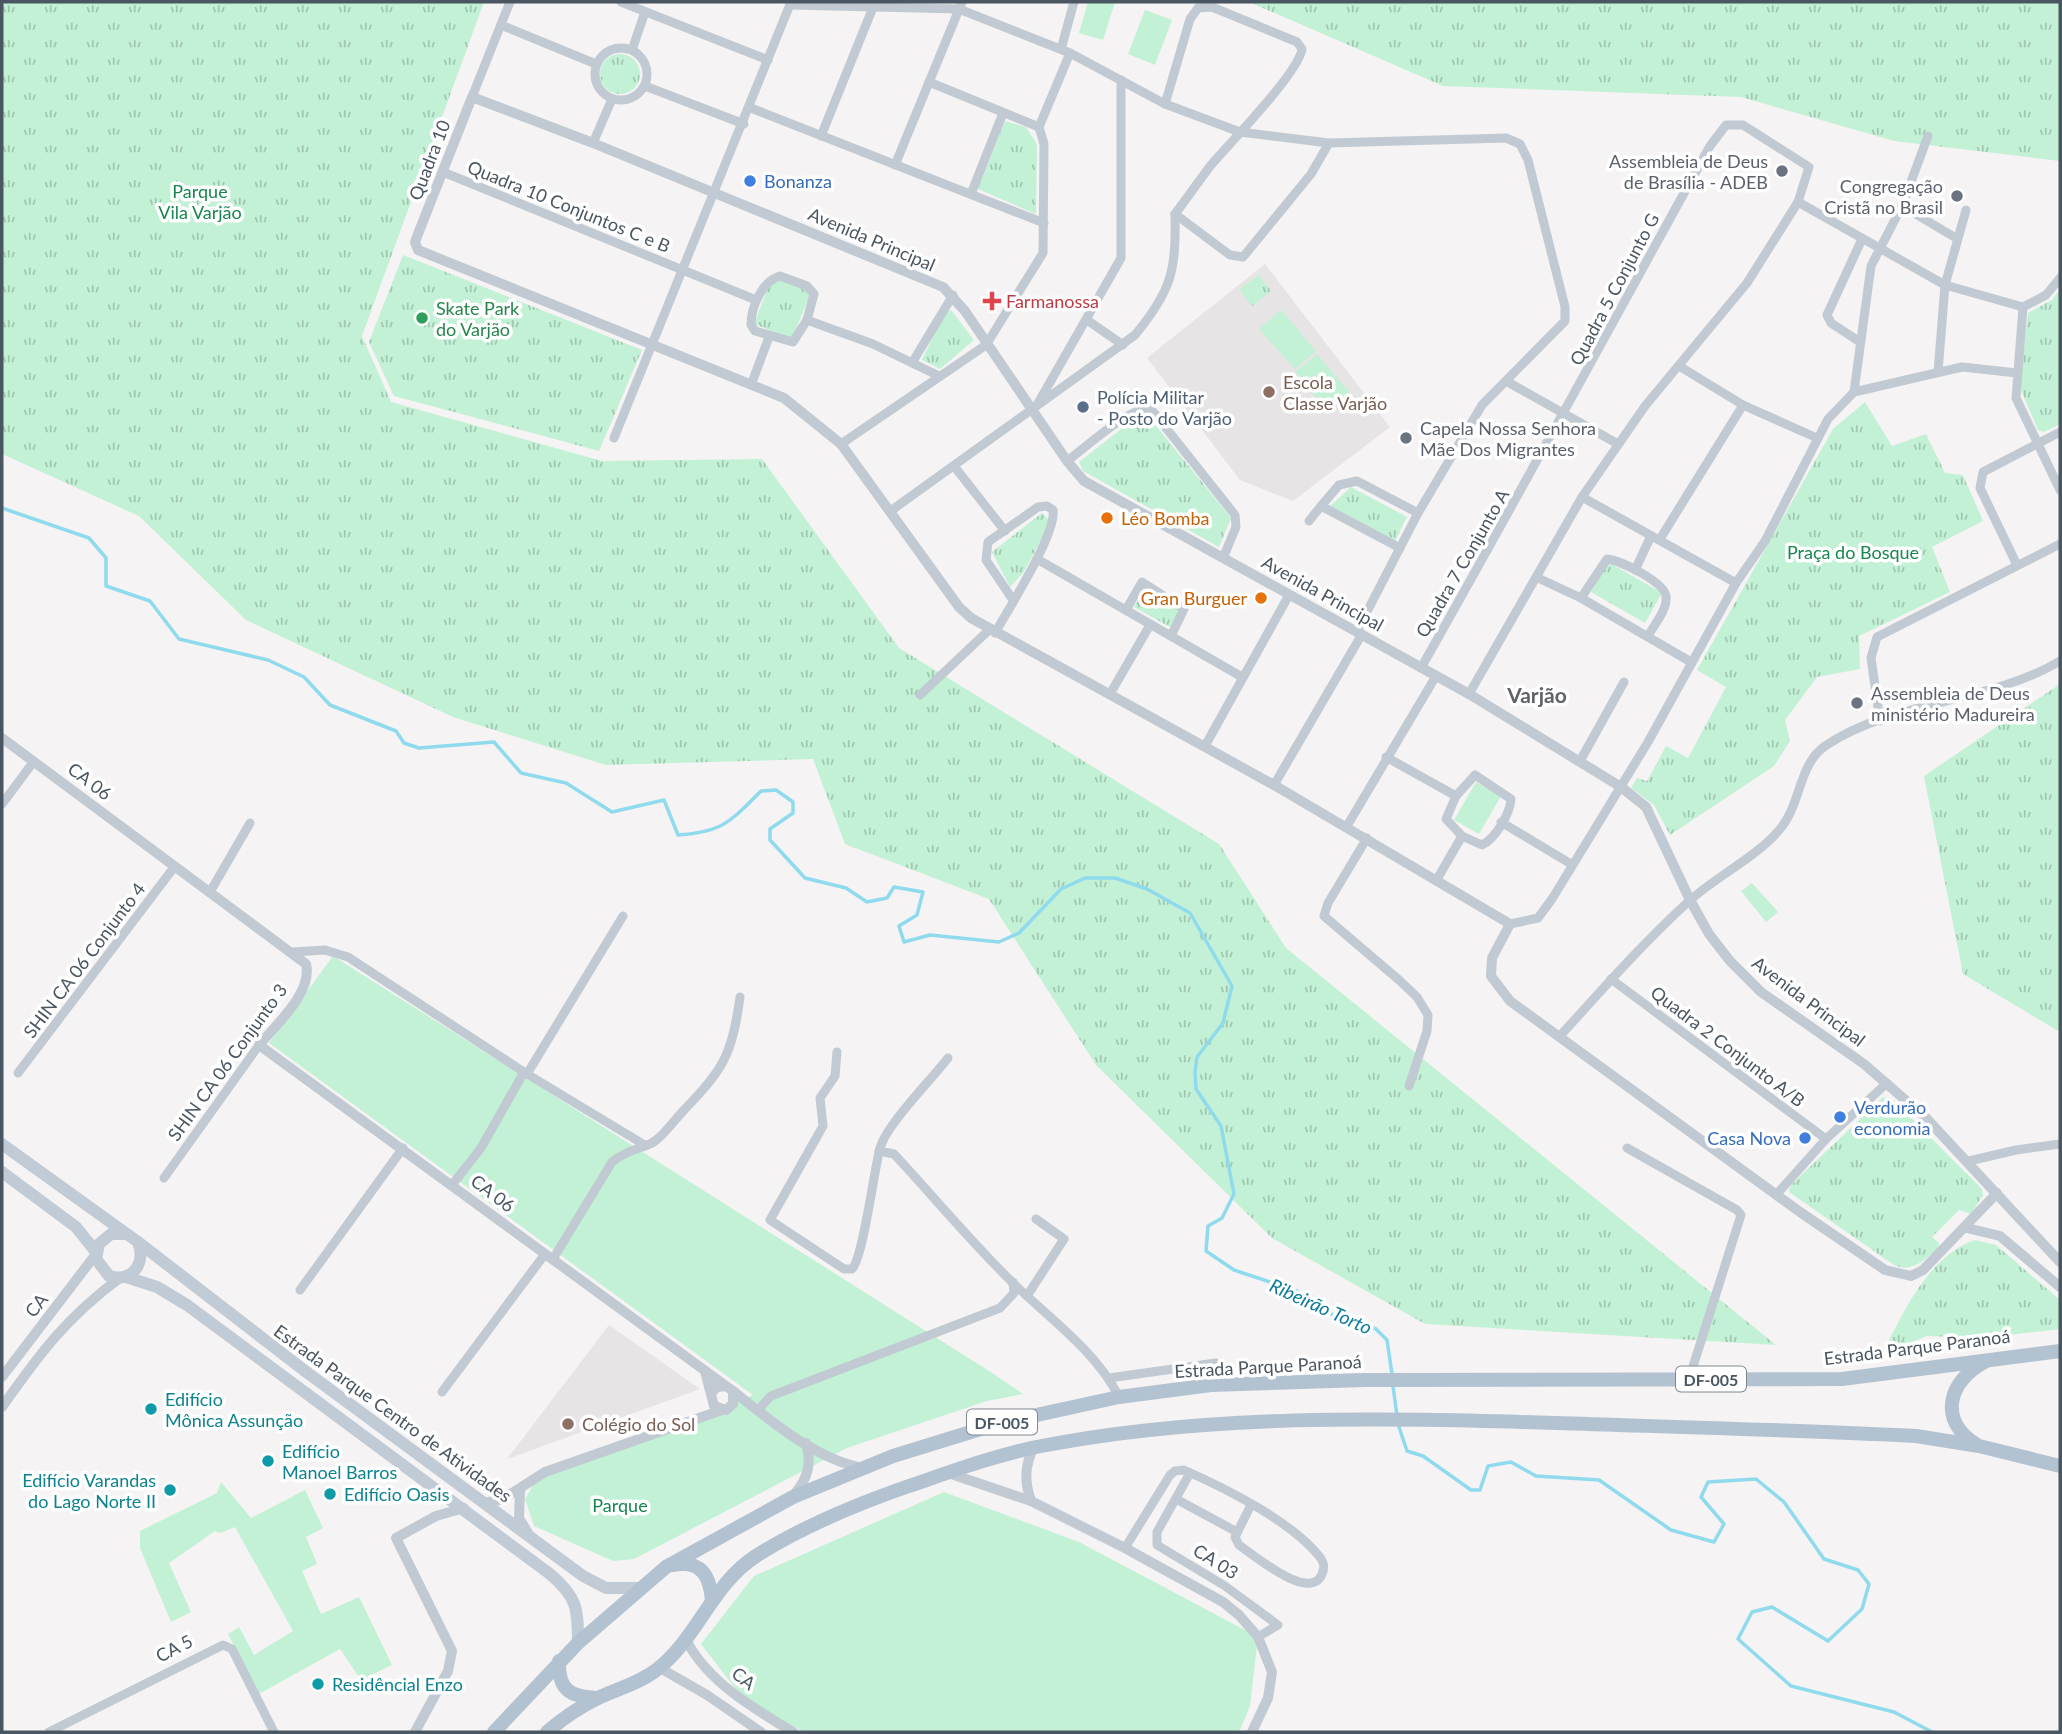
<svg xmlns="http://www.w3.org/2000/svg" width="2062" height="1734" viewBox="0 0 2062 1734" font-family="Lato,sans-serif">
<defs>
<pattern id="park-tufts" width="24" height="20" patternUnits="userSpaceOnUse" patternTransform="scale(1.75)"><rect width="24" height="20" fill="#c3f1d5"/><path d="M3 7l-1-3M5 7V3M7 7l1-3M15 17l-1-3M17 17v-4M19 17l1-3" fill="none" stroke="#a0c6b0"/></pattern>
</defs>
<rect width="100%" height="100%" fill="#f5f3f3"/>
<g fill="#e6e4e5">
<path d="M1265,264l125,163 -97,74 -53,-21 -93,-122z"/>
<path d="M609,1325l91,64 -193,70z"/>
</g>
<g fill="#c3f1d5">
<path d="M1088,2h27l-12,38 -24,-7z"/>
<path d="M1145,10l27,10 -17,45 -27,-11z"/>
<path d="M1281,310l35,41 -21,18 -36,-40z"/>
<path d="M1317,354l32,38 -22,18 -32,-38z"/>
<path d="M1476,782l25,14 -22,38 -25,-14z"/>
<path d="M1752,883l26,29 -12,10 -25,-31z"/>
<path d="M333,956l656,415 34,23 -36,7 -140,47 -213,111 -21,2 -79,-35 -9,-27 11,-19 217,-85 -484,-352z"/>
<path d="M221,1482l30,36 54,-28 18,38 -17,9 11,27 -15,7 19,43 38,-17 33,68 -31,15 -21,-31 -81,45 -31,-60 11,-7 15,28 39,-24 -58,-104 -15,6 -5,-2 -46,32 22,49 -20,10 -31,-74v-17l77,-38z"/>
<path d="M944,1492l135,50 179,95 -8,69 -11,26h-435l-59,-31 -44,-57 53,-68z"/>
</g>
<g fill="url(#park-tufts)">
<path d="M2,2h482l-122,334 29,66 211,59 160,-2 137,189 320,196 67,104 490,397 -351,-21 -153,-86 -176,-173 -107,-166 -144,-55 -32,-85 -207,6 -153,-48 -207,-97 -107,-104 -137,-62z"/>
<path d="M1249,2h811v159l-166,-20 -153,-44 -298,-11z"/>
<circle cx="620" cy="74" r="20"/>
<path d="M1005,121l21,6 11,17 -1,70 -58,-25z"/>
<path d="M403,255l239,95 -43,101 -205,-55 -25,-54z"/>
<path d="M1259,275l12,16 -19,15 -13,-17z"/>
<path d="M772,277l39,15 -19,47 -38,-15z"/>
<path d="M2060,289v135l-16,8 -6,-2 -18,-42 8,-75 24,-13z"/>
<path d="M951,310l23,30 -34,29 -18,-9 22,-47z"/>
<path d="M1865,402l27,44 34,-12 19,39 18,2 20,46 -51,26 18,45 -91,44 1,33 -43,8 -32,43 5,21 -16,25 -104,69 -16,-30 -23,-17 6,-10 10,3 19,-35 22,12 38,-71 -29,-17 136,-241z"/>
<path d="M1144,411l87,107 -12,29 -136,-76 -4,-9z"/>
<path d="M1351,487l56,30 -12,24 -65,-35z"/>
<path d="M1042,513l9,9 -28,51 -13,14 -18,-35z"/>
<path d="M1608,562l54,31 -17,30 -54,-31z"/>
<path d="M1144,588l37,20 -11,19 -36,-20z"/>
<path d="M2060,684v348l-97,-58 -39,-198z"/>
<path d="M1890,1097l92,92 1,6 -12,19 -12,-4 -27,27 7,6 -1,5c-14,12 -25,25 -44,17l-105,-73 2,-7 91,-87z"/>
<path d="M1975,1240l21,5 64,55v29l-77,9 -56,-2 -30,12 -8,-8c19,-37 43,-85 86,-100z"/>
</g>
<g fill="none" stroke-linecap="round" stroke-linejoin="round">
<g stroke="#90daee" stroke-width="3.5">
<path d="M2,508l87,30 17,20v28l44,15 29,38 89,21 36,17 26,28 66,26 8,12 15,5 75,-6 27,31 45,10 46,29 52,-12 14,35c45,-3 52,-13 83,-44l15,-1 17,12v11l-23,16v11l35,38 41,10 21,14 20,-4 7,-11 29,5 -6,23 -18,11 5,16 26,-7 69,7 20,-9 42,-44 24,-11h30l32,11 43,24 42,73 -9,37 -26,34 -2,15 1,17 25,37 13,68 -12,24 -14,8 -2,25 28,19 63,21 36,24 43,14 11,11 5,34"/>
<path d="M1393,1386l4,30"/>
<path d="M1398,1424l9,27 16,5 48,34h9l8,-24 23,-4 25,14 63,4 72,50 43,12 10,-18 -23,-27 7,-15 48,-3 28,23 40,57 34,11 11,14 -7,25 -34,32 -56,-34 -20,5 -14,27 53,47 103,26 38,20"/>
</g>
<g stroke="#c1cad2" stroke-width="9">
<path d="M621,2l147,58"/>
<path d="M790,5l169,4 111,44 95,51 75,28 89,11 177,-5 14,6 8,16 37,147v14l-83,84 -64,108 -61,118"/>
<path d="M501,25l95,39"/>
<circle cx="621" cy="74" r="26"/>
<path d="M1061,49l13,-47"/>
<path d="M632,50l13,-38"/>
<path d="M929,82l110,45"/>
<path d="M645,86l99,38"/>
<path d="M472,97l38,-95"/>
<path d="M1165,104l25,-85 8,-11 14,-1 85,35 5,7c-3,23 -72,94 -91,116 -12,16 -24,33 -36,49"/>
<path d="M751,108l293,115"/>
<path d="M1039,127l31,-74"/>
<path d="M821,136l53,-131"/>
<path d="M593,143l19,-44"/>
<path d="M895,165l67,-163"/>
<path d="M443,172l313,128"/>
<path d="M971,194l32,-81"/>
<path d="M1798,202l147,83 78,22"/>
<path d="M1902,206l54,32"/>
<path d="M1175,214l55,41 13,2 68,-83 18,-31"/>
<path d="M780,276l27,10 7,8 -7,26 -14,22 -38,-11 -4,-6c0,-18 11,-44 29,-49z"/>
<path d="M2023,307l-7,91 44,92"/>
<path d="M2023,307l23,-12 14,-17"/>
<path d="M807,320l66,24 66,32"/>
<path d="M1087,320l36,25"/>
<path d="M1860,342l-29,-19 -4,-8 35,-76"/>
<path d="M912,363l41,-68"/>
<path d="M1679,366l64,39 74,33"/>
<path d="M1938,372l7,-87 21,-75"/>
<path d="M1506,381l112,63"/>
<path d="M751,385l18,-48"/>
<path d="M1854,392l17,-126 31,-60 26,-70"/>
<path d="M1854,392l108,-25 55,6"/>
<path d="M1037,405l84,-147v-178"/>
<path d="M614,438l177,-436"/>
<path d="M841,444l145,-99 57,-92 1,-109 -5,-17"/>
<path d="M1067,461c17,-12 64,-56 84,-52l84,106 1,12 -13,31"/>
<path d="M954,466l51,65"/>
<path d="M1582,497l154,86"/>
<path d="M1321,506l18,-21 18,-4 61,32"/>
<path d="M892,510l243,-175c37,-45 41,-64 40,-121"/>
<path d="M1309,521l12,-15 79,42"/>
<path d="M1660,539l83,-134"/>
<path d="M1037,559l205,118"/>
<path d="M2017,565l-37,-77 3,-16 77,-40"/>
<path d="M1635,570l16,-34"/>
<path d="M1538,578l43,20 110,64"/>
<path d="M1581,598l26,-39c13,1 57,23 59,37 2,13 -12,29 -18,40"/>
<path d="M1126,610l16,-28 42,27 -13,27"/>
<path d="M995,633c13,-23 62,-100 58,-123l-6,-4 -9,1 -50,35 -2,18 27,40"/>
<path d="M1421,668c98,-173 193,-348 289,-522l16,-21h17l66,42 -11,35 -51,81 -102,123 -63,91 -113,197"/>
<path d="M1110,694l40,-69"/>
<path d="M920,695l69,-65"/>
<path d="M1880,721l-9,-63 6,-21 183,-93"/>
<path d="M1205,746l84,-151"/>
<path d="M1386,757l70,39"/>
<path d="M1580,761l44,-79"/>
<path d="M1475,775l36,24c-1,15 -16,40 -29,46l-20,-9 -16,-17 10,-23z"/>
<path d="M1274,785l88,-151"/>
<path d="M2,804l32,-43"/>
<path d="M1501,822l70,42"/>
<path d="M1347,826l89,-150"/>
<path d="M1367,838l-39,65 -4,13 75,64 18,17 11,18 -1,16 -18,55"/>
<path d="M1436,881l26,-45"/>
<path d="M210,892l40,-69"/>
<path d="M1510,924l28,-6 14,-19 96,-157 88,-159 29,-42 63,-122 26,-27"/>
<path d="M292,952l33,-2 23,7 179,117 116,70"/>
<path d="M1611,979l215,160"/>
<path d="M1559,1037c42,-46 83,-93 129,-135 27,-25 69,-45 92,-73 21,-24 18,-64 45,-83 70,-47 163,-42 235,-85"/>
<path d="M837,1052l-2,24 -15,22 3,28 -53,94 74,49h8c11,-10 22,-99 28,-121 7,-24 51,-68 68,-90"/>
<path d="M18,1073l157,-207"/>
<path d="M527,1074l96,-158"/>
<path d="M1627,1148l110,62 4,5 -52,164"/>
<path d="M879,1151l15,3c40,43 78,89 120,130 36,35 82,67 105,113"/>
<path d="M1969,1161l47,-11 44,-6"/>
<path d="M164,1178l95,-133"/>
<path d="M452,1185l29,-37 43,-76"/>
<path d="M1776,1195l50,-56 61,-56"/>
<path d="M553,1259l59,-97c17,-14 32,-13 43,-21 11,-8 20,-22 30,-32 39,-41 47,-54 55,-112"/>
<path d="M300,1290l103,-142"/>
<path d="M1027,1296l37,-57 -28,-20"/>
<path d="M1109,1378l107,-15"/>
<path d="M442,1392l103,-138"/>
<path d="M758,1410l13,-14 229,-88 14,-15 -1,-11"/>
<path d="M1190,1473l-33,59v13l68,41 53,39 -20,12"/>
<path d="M1176,1499l61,33"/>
<path d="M1125,1548l45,-73 5,-4 9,-1c41,18 107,51 135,86 4,5 6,9 4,15 -9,35 -68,-15 -84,-26l-4,-8 16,-32"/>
<path d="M49,1732l174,-87 9,4 42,83"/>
</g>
<g stroke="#c1cad2" stroke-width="10">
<path d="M2,738l304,226c7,28 -30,61 -47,81l467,341"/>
<path d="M1997,1193l-74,77 -12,6 -26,-6 -85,-58 -290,-211 -19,-25 1,-18 18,-34 -236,-139 -303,-167 -12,-11 -118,-163 -57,-46 -366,-148 -3,-8 3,-8 54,-137 121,46 350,144 22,24 102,150 17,20 385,213 152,93 25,20 44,93 19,34 21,27 31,31 103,72 62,54 134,144"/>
<path d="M1967,1228l33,8 60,51"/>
<path d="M705,1371l9,35 12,4 7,-6v-13l-7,-5 -9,1 -6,6"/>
<path d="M2,1377l94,-123"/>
<path d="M733,1391c38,30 82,68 130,77"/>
<path d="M2,1407c39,-55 64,-89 119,-130"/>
<path d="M948,1473l83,28 94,47 98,54 16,13 19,22 14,35 -4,26 -16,34"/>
<path d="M520,1490l-1,28 9,15"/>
<path d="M794,1495c14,-17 18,-31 12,-52"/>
<path d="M1031,1501c-7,-20 -6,-34 2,-53"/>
<path d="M485,1503l18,-4 42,-27 177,-62"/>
<path d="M686,1640c23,43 67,68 107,92"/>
<path d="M660,1668l47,27 54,37"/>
<path d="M415,1732l33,-61 4,-20 -56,-113 40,-22 28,-8"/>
</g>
<g stroke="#c1cbd6" stroke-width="12">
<path d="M2,1144l136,98c8,21 -5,41 -29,34l-13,-17 3,-15 12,-10h16"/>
<path d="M2,1172l74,55 20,25"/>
<path d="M138,1242l167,129 278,205 23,12h32"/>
<path d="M126,1277l31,10 30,18 363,269c27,23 28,34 28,69"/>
</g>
<g stroke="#b3c2d1" stroke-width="14">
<path d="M1977,1445c-40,-25 -29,-64 9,-84"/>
<path d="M673,1565c29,-5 37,11 39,36"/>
<path d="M559,1661c-1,29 11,36 38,37"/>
<path d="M494,1732l84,-89 88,-76 127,-70 100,-41 107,-33 119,-26 92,-12 154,-5 477,-1 218,-28"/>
<path d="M547,1732c15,-13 31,-24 49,-33 20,-10 40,-14 59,-28 42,-31 56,-86 101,-115 47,-30 101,-52 153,-70 41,-14 84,-30 127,-39 171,-34 347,-29 520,-24 120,4 240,7 360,13l63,10 81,20"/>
</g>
</g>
<g fill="#6b7280" stroke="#fff" stroke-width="2.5">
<circle cx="1782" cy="171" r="7"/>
<circle cx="1957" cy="196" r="7"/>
<circle cx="1406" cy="438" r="7"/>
<circle cx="1857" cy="703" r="7"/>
</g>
<g fill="#3f7fe0" stroke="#fff" stroke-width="2.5">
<circle cx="750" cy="181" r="7"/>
<circle cx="1840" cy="1117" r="7"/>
<circle cx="1805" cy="1138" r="7"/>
</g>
<path fill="#e0444e" stroke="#fff" stroke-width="2.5" d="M988.5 290.5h7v7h7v7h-7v7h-7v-7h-7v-7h7z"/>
<circle fill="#2e9e5b" stroke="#fff" stroke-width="2.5" cx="422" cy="318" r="7"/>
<g fill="#8d6e63" stroke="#fff" stroke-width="2.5">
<circle cx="1269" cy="392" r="7"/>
<circle cx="568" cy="1424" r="7"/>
</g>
<circle fill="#5c6f8a" stroke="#fff" stroke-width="2.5" cx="1083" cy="407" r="7"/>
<g fill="#e8710a" stroke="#fff" stroke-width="2.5">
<circle cx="1107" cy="518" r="7"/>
<circle cx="1261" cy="598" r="7"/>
</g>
<g fill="#0f9aa8" stroke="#fff" stroke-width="2.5">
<circle cx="151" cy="1409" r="7"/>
<circle cx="268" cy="1461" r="7"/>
<circle cx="170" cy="1490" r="7"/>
<circle cx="330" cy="1494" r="7"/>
<circle cx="318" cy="1684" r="7"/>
</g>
<g text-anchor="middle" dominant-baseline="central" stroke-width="7" stroke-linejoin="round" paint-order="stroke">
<g fill="#fff" stroke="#808990" stroke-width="2">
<rect x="1676" y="1366.5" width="70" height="25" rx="5"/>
<rect x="967" y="1409.5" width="70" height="25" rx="5"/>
</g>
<g font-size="16" font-weight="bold" fill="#4a5661">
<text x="1711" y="1379">DF-005</text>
<text x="1002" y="1422">DF-005</text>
</g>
<g font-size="18" fill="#4a5661" stroke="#fff">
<text transform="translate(429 160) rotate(-69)">Quadra 10</text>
<text transform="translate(569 206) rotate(22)">Quadra 10 Conjuntos C e B</text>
<text transform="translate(872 239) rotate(23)">Avenida Principal</text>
<text transform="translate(1614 289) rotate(-62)">Quadra 5 Conjunto G</text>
<text transform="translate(1462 563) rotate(-60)">Quadra 7 Conjunto A</text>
<text transform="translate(1323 593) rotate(29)">Avenida Principal</text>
<text transform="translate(90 781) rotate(37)">CA 06</text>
<text transform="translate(84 960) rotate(-53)">SHIN CA 06 Conjunto 4</text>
<text transform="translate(1809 1001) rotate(37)">Avenida Principal</text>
<text transform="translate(1728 1046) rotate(37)">Quadra 2 Conjunto A/B</text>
<text transform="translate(227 1062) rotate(-54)">SHIN CA 06 Conjunto 3</text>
<text transform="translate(493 1193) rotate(37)">CA 06</text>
<text transform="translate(36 1305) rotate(-52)">CA</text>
<text transform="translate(1917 1347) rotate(-7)">Estrada Parque Paranoá</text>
<text transform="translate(1268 1366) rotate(-3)">Estrada Parque Paranoá</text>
<text transform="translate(393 1413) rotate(36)">Estrada Parque Centro de Atividades</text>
<text transform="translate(1216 1561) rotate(32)">CA 03</text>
<text transform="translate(174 1648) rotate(-27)">CA 5</text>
<text transform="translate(744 1678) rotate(38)">CA</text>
</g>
<g font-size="18" fill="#5b616d" stroke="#fff" text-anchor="end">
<text x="1768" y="161">Assembleia de Deus<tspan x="1768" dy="21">de Brasília - ADEB</tspan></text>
<text x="1943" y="186">Congregação<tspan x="1943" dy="21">Cristã no Brasil</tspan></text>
<text x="1420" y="428" text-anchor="start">Capela Nossa Senhora<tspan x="1420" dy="21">Mãe Dos Migrantes</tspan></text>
<text x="1871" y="693" text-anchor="start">Assembleia de Deus<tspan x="1871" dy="21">ministério Madureira</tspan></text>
</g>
<g font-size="18" fill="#366cbe" stroke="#fff" text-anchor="start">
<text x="764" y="181">Bonanza</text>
<text x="1854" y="1107">Verdurão<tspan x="1854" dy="21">economia</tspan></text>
<text x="1791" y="1138" text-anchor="end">Casa Nova</text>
</g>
<g font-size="18" fill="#17864f" stroke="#fff">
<text x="200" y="191">Parque<tspan x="200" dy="21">Vila Varjão</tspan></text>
<text x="1853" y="552">Praça do Bosque</text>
<text x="620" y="1505">Parque</text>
</g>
<g font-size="18" fill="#be3a42" stroke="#fff" text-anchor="start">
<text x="1006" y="301">Farmanossa</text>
</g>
<g font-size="18" fill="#27864d" stroke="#fff" text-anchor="start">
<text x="436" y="308">Skate Park<tspan x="436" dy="21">do Varjão</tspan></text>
</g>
<g font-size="18" fill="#785e54" stroke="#fff" text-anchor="start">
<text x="1283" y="382">Escola<tspan x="1283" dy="21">Classe Varjão</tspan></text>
<text x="582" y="1424">Colégio do Sol</text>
</g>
<g font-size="18" fill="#4e5e75" stroke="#fff" text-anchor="start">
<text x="1097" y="397">Polícia Militar<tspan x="1097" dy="21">- Posto do Varjão</tspan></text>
</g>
<g font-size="18" fill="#c56008" stroke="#fff" text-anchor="start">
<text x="1121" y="518">Léo Bomba</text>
<text x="1247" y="598" text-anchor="end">Gran Burguer</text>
</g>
<g font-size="18" fill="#0d838f" stroke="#fff" text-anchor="start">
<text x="165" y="1399">Edifício<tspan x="165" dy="21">Mônica Assunção</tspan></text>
<text x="282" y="1451">Edifício<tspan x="282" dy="21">Manoel Barros</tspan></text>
<text x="156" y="1480" text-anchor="end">Edifício Varandas<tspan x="156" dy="21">do Lago Norte II</tspan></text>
<text x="344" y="1494">Edifício Oasis</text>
<text x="332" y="1684">Residêncial Enzo</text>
</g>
<g font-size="19" font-style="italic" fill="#0c7c9b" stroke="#fff">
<text transform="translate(1321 1306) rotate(24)">Ribeirão Torto</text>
</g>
<g font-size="21" font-weight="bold" fill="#5f6368" stroke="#fff">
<text x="1537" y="694">Varjão</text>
</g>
</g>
<rect width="2062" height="1734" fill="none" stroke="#4a5661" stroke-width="7"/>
</svg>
